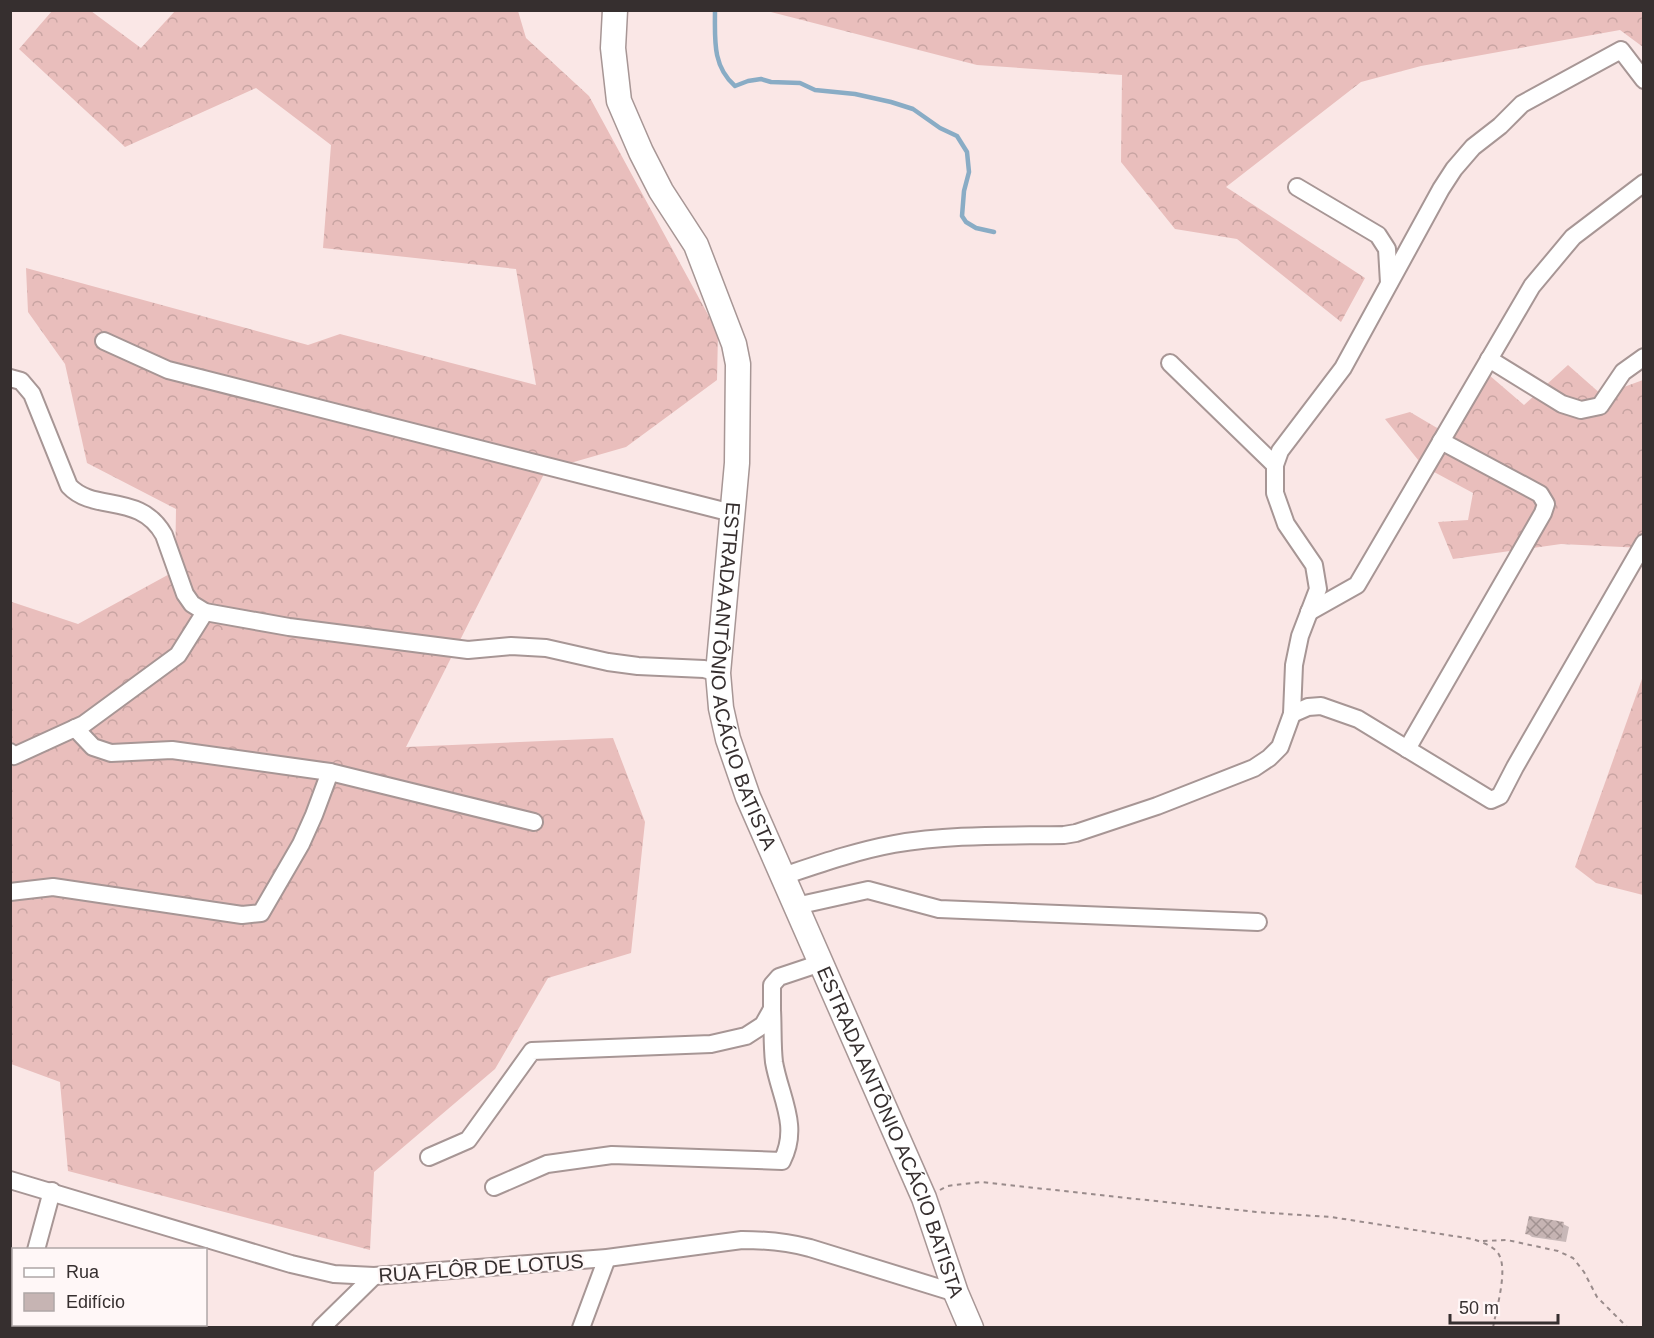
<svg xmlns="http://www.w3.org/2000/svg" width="1654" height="1338" viewBox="0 0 1654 1338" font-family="Arial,sans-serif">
<defs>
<pattern id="forest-crowns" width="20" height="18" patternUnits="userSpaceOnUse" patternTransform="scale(1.5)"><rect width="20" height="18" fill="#e9bebc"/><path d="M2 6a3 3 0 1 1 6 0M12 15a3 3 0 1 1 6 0" fill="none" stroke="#c8a4a2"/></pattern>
<pattern id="building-cross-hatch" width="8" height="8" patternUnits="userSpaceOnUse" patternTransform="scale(1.5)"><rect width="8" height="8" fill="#c6b4b3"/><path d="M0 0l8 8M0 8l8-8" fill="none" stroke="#a29392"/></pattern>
</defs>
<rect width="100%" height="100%" fill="#fae7e6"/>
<g fill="url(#forest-crowns)">
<path d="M1643,10v37l-23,-17 -199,36 -60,16 -135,105 139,91 -24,44 -104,-83 -62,-10 -54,-67 1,-87 -145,-10 -210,-54z"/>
<path d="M52,11h39l50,37 34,-37h343l8,27 63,58 129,237 -1,47 -91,67 -80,23 -140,277 207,-9 32,84 -14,131 -83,25 -53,91 -121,103 -4,78 -302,-79 -8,-89 -49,-18 -1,-467 2,5 66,22 97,-53 1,-62 -89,-46 -22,-99 -37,-52 -2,-44 282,77 32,-11 196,51 -20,-116 -193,-21 8,-103 -75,-57 -131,59 -106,-98z"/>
<path d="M1568,365l34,30 41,-15v168l-82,-4 -108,15 -15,-37 30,-2 5,-27 -50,-27 -38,-47 25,-7 39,23 40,-60 35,30z"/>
<path d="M1643,676v219l-47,-12 -21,-16z"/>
</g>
<path fill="#0003" d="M1563,1224l6,3 -3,15 -34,-5 -5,-4z"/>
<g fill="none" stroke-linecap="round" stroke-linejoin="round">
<path stroke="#89acc5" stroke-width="4.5" d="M715,10c0,29 -3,56 20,76l13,-5 13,-2 10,3 29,1 15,7 40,4 36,8 22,7 27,19 17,8 10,16 2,20 -5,19 -2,25 4,6 10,6 18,4"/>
</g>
<path fill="url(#building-cross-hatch)" d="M1529,1216l35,6 -3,18 -36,-6z"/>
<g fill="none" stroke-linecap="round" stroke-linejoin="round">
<defs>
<g id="street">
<path d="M1297,187l81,48 9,14 2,34"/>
<path d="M104,341l64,29 564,143"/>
<path d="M1489,359l73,45 19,6 19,-4 23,-34 21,-15"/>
<path d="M1170,363l105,102"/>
<path d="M10,378l11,3 11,13 37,92c25,27 71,6 95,49l21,59 7,10 13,8 84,15 179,23 43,-4 35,2 62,14 30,4 66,3 14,4"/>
<path d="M1309,612l48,-27 175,-299 41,-49 71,-54"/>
<path d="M1292,714l16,-7 13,-1 37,13 133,81 9,-4 15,-29 129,-224"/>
<path d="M75,728l18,19 18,6 61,-3 158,22 204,50"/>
<path d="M1407,749l136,-236 3,-9 -6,-10 -99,-53"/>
<path d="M10,752l4,4 70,-32 94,-69 27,-43"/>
<path d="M783,876c36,-12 73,-25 111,-32 56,-10 113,-8 170,-9l12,-2 81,-27 97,-38 15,-10 11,-11 12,-33 2,-49 6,-29 18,-47 -4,-24 -28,-41 -11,-31v-28l5,-14 63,-83 98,-179 13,-20 19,-22 27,-21 22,-22 99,-54 23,30"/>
<path d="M10,892l43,-5 189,28 19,-2 40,-69 13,-29 16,-43"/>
<path d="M796,906l72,-16 71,19 319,13"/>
<path d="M429,1157l39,-17 64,-89 179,-7 35,-8 17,-11 9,-16v-24l7,-8 42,-14"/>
<path d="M10,1180l281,84 43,10 40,2 233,-18 135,-18c23,0 45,2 68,8l146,45"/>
<path d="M494,1187l53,-23 65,-9 170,6c18,-35 -2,-64 -8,-99 -2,-17 -1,-35 -2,-52"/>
<path d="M36,1250l16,-59"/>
<path d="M16,1328v-4"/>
<path d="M321,1328l53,-52"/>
<path d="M581,1328l26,-70"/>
</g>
<g id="secondary">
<path id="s1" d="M615,10l-2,38 6,53 22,51 20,39 35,54 38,99 4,20 -1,99 -19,210 3,35 7,31 20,58 176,401 32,95 15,35"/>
</g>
</defs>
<use href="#street" stroke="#a79695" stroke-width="20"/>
<use href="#secondary" stroke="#a79695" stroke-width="27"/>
<g stroke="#998b8b" stroke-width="2" stroke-dasharray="4.5 4.5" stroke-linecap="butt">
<path d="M940,1190l7,-4 34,-4 275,30 75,5 142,22c8,3 19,6 25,14 11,16 -2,56 -5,75"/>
<path d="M1483,1241l24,-1 51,11 15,7 11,14 13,25 31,31"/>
</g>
<use href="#street" stroke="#fff" stroke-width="16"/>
<use href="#secondary" stroke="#fff" stroke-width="24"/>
</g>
<g text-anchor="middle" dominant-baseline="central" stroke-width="4.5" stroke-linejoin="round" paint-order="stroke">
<g font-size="20" fill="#362f2f" stroke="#fff7f7">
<text stroke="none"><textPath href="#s1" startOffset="698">ESTRADA ANTÔNIO ACÁCIO BATISTA</textPath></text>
<text stroke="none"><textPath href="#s1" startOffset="1184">ESTRADA ANTÔNIO ACÁCIO BATISTA</textPath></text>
<text transform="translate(481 1268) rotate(-4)">RUA FLÔR DE LOTUS</text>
</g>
</g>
<rect width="1654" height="1338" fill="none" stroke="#362f2f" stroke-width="24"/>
<rect x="12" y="1248" width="195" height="78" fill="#fff7f7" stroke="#afa7a7" stroke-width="1.5"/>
<rect x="24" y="1268" width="30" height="9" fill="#ffffff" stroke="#afa7a7" stroke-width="1.5"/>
<text x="66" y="1278" font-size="18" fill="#362f2f">Rua</text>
<rect x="24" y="1293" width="30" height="18" fill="#c6b4b3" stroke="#afa7a7" stroke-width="1.5"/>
<text x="66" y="1308" font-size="18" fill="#362f2f">Edifício</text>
<path d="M1450 1314v9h108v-9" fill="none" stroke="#362f2f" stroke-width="3"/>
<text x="1459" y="1314" font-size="18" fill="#362f2f" stroke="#fff7f7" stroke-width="4.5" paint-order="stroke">50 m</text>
</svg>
